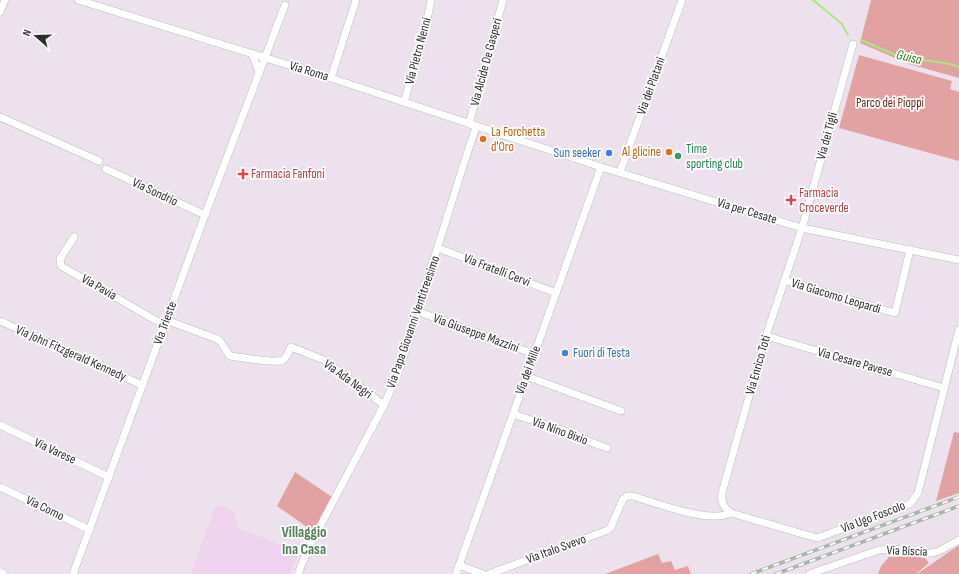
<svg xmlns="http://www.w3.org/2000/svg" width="959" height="574" viewBox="0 0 959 574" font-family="'Sofia Sans Condensed',sans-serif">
<rect width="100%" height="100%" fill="#eee1ee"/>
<path fill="#efd2ee" d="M219,505l15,6 4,17 62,24 -10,22h-99l24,-67z"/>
<g fill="#e2a2a1">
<path d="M871,0h88v78l-50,-14 -49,-21z"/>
<path d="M859,55l93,26 -2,8 9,3v69l-120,-33z"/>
<path d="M954,432l5,1v60l-23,8z"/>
<path d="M295,472l40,27 -18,35 -40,-28z"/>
<path d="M959,545v29h-42z"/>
<path d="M658,554l4,9 9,-2 4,9 13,-4 3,8h-86z"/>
<path d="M914,556l11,2 4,5 -13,11h-38l3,-8 8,-9z"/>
</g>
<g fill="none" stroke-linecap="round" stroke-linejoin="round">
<g stroke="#a3eb7a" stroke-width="2">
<path d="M813,0l29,24 6,11"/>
<path d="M861,40l37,16 52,8 9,3"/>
</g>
<defs>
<g id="minor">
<path d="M78,0l253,78 270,89 201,61 157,32"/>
<path d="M0,12l5,-12"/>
<path d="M853,44l-51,184 -36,108 -43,153c-3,10 -1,18 8,24l86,25 93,-34 8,-11 41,-164"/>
<path d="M252,53l7,19"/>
<path d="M331,78l25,-78"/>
<path d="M404,102l20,-67 7,-35"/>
<path d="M0,117l99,44"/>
<path d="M469,124l34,-124"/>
<path d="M106,169l99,46"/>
<path d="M620,172l62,-172"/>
<path d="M74,237l-14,22 1,7 103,59"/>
<path d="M438,248l118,45"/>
<path d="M784,280l111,33 15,-63"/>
<path d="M419,312l115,42"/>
<path d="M166,320l51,19 3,2 10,15c10,1 45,8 53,4 4,-3 6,-9 8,-13l33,13 60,45"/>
<path d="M0,321l142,64"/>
<path d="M766,336l178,52"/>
<path d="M526,376l95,35"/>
<path d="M513,414l64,21 11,6 19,7"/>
<path d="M0,425l109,52"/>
<path d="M0,487l90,43"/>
<path d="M459,565l24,9"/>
<path d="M0,572l4,2"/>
<path d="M73,574l132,-359 80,-210"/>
<path d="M298,574l9,-23 77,-146 15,-34 64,-205 13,-39"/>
<path d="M456,574l145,-407"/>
<path d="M489,574l119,-44 3,-3 12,-28 4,-3h6c23,7 77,28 98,17"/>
<path d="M809,574l70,-24 15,-1 30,4h8l7,-2 20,-11"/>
</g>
</defs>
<use href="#minor" stroke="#b5c0b7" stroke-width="8"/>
<use href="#minor" stroke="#fff" stroke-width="7"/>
<defs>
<g id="rail">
<path d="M751,574l208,-77"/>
<path d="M776,574l183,-68"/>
</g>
</defs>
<use href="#rail" stroke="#a4b7a8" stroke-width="3.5"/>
<use href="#rail" stroke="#fff" stroke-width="2" stroke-dasharray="6" stroke-linecap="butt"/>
</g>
<g fill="#e8710a" stroke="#fff" stroke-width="1.5">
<circle cx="483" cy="139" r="4"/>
<circle cx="669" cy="152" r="4"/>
</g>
<g fill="#3f7fe0" stroke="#fff" stroke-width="1.5">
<circle cx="609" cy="153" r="4"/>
<circle cx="565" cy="353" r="4"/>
</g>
<circle fill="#2e9e5b" stroke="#fff" stroke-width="1.5" cx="678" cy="156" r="4"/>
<g fill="#e0444e" stroke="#fff" stroke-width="1.5">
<path d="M241 168h4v4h4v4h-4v4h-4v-4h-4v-4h4z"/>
<path d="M789 194h4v4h4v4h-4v4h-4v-4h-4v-4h4z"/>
</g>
<g text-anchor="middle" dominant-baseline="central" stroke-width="3.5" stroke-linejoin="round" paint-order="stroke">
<g font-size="13" fill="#2e2e2e" stroke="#fff">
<text transform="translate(418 51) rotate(-75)">Via Pietro Nenni</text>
<text transform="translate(486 62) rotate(-75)">Via Alcide De Gasperi</text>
<text transform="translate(309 71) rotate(17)">Via Roma</text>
<text transform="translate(651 86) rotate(-70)">Via dei Platani</text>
<text transform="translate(827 136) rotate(-75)">Via dei Tigli</text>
<text transform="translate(155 192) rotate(25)">Via Sondrio</text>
<text transform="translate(747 211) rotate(17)">Via per Cesate</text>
<text transform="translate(497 270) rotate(21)">Via Fratelli Cervi</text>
<text transform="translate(99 287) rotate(30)">Via Pavia</text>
<text transform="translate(836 296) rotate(17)">Via Giacomo Leopardi</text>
<text transform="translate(413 322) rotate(-71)">Via Papa Giovanni Ventitreesimo</text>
<text transform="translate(165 323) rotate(-70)">Via Trieste</text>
<text transform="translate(476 333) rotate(20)">Via Giuseppe Mazzini</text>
<text transform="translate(71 353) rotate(24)">Via John Fitzgerald Kennedy</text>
<text transform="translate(855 362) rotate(16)">Via Cesare Pavese</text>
<text transform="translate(758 365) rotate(-74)">Via Enrico Toti</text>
<text transform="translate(528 370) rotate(-70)">Via dei Mille</text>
<text transform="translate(348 379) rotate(36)">Via Ada Negri</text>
<text transform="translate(560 431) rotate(20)">Via Nino Bixio</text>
<text transform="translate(55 451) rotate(25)">Via Varese</text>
<text transform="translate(45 508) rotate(26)">Via Como</text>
<text transform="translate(873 517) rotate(-21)">Via Ugo Foscolo</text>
<text transform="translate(556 549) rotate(-20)">Via Italo Svevo</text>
<text transform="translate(907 551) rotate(2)">Via Biscia</text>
</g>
<g font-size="13" fill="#6b2a1e" stroke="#fff">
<text x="890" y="103">Parco dei Pioppi</text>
</g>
<g font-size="13" fill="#c56008" stroke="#fff" text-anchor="start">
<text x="491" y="132">La Forchetta<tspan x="491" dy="15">d'Oro</tspan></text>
<text x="661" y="152" text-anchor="end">Al glicine</text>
</g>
<g font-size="13" fill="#27864d" stroke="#fff" text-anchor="start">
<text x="686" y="149">Time<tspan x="686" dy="15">sporting club</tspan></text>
</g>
<g font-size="13" fill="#366cbe" stroke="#fff" text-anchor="end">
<text x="601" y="153">Sun seeker</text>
<text x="573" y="353" text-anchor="start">Fuori di Testa</text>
</g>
<g font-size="13" fill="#be3a42" stroke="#fff" text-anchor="start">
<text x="251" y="174">Farmacia Fanfoni</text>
<text x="799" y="193">Farmacia<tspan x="799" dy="15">Croceverde</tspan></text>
</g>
<g font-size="14" font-style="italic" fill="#328113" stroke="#fff">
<text transform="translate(909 57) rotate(13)">Guisa</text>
</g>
<g font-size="15" font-weight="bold" fill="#4f7e58" stroke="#fff">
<text x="304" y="532">Villaggio<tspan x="304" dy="17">Ina Casa</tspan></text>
</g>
</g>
<g transform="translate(36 36) rotate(290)" stroke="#ffffff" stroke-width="3" paint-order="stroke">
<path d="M0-3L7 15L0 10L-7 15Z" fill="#2e2e2e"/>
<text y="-6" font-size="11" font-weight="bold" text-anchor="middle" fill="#2e2e2e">N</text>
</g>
</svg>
